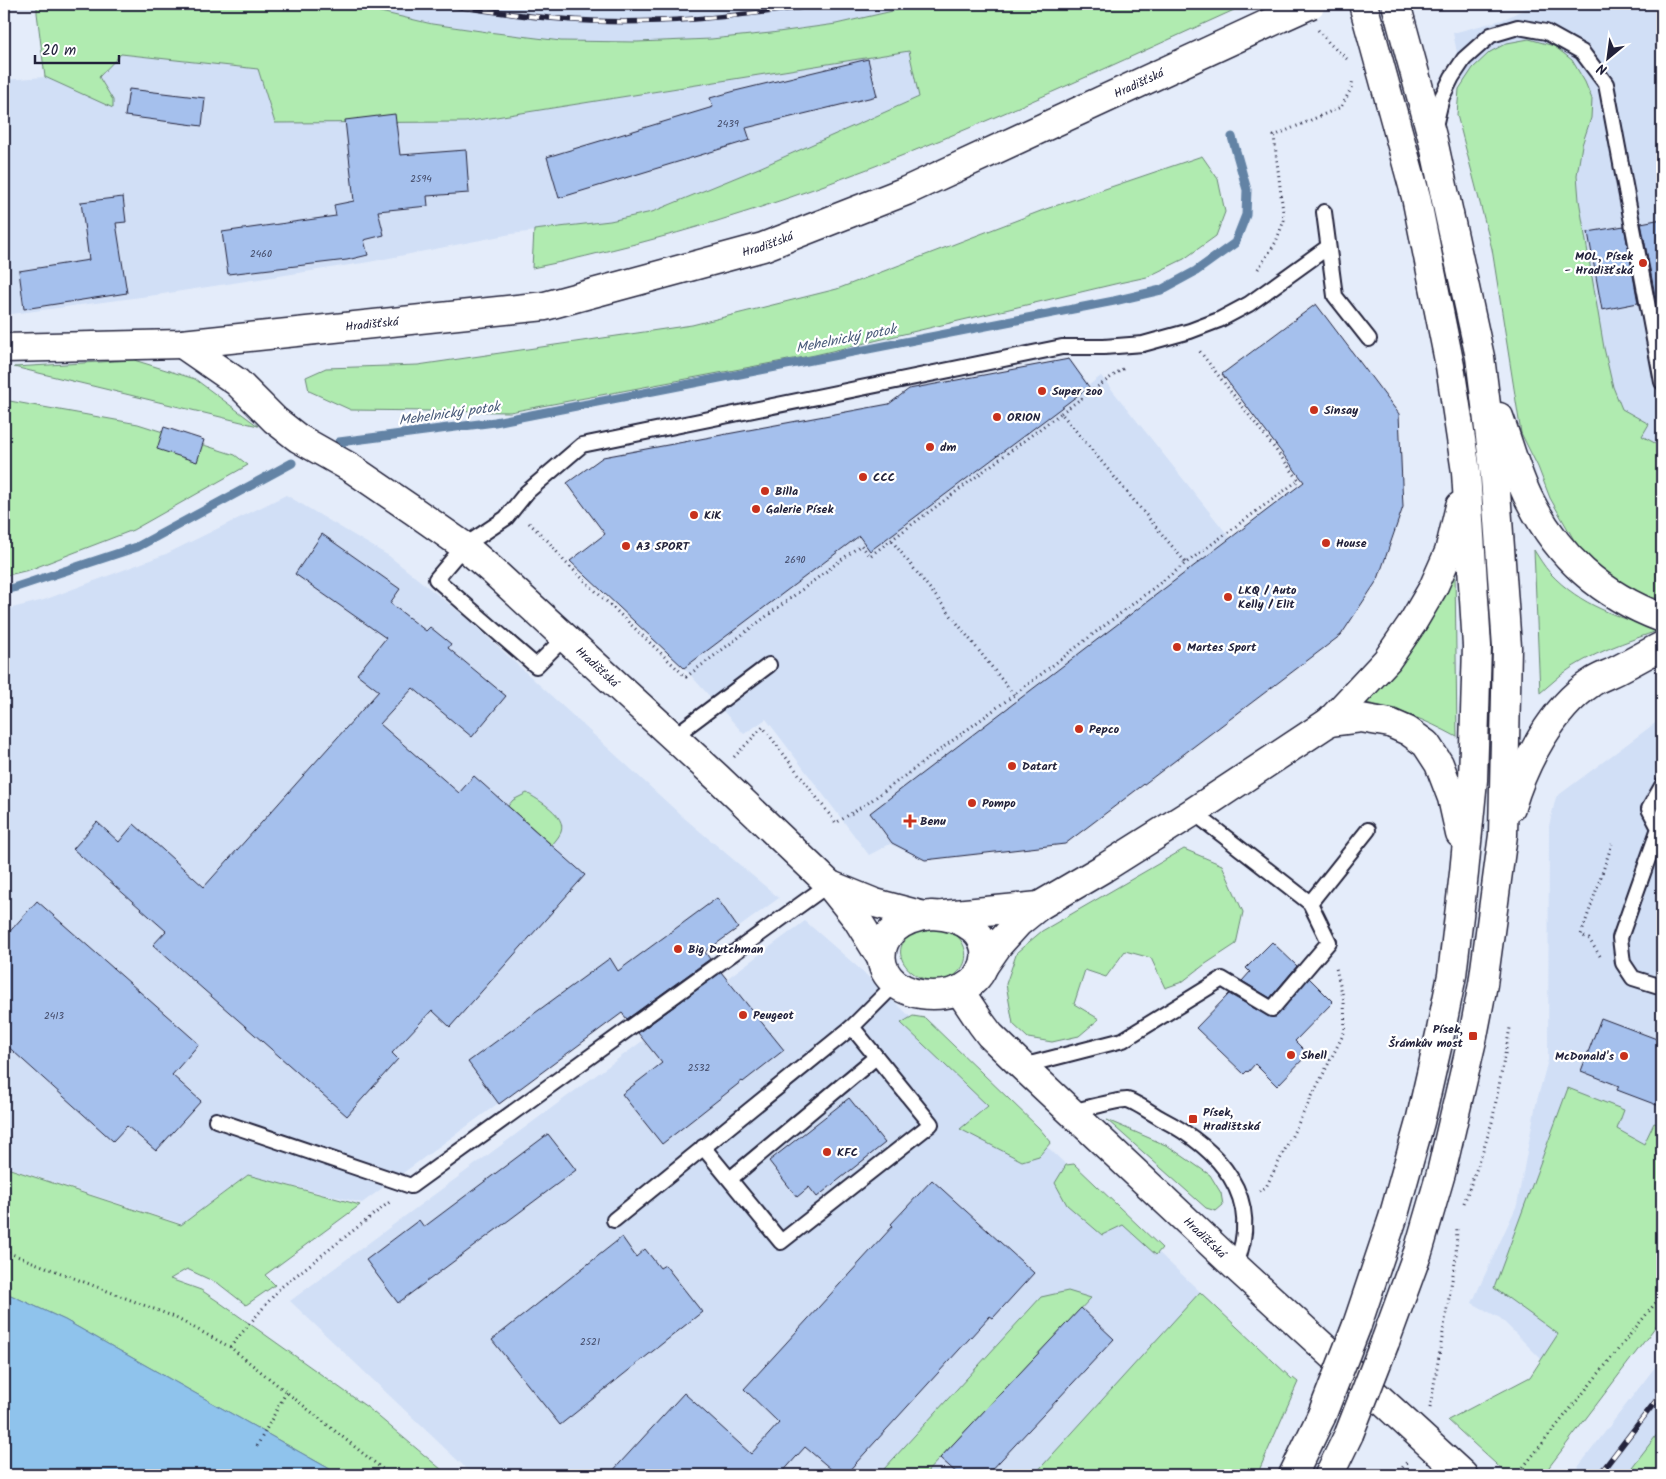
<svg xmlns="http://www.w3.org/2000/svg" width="1666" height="1479" viewBox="0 0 1666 1479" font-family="Kalam,sans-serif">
<rect width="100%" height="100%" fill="#e4ecfa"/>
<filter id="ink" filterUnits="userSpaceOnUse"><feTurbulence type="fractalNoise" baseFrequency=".02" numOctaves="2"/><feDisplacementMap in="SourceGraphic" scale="10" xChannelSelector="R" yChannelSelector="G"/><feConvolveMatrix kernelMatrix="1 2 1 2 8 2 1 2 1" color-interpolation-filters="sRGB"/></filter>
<g filter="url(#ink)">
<g fill="#d1dff6">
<path d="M346,4h577l-87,20 -65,9 -60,6 -74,3 -76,-1 -73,-9 -56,-8z"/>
<path d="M1535,4h127v576l-128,-151 -81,-396 49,-13z"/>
<path d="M909,51l11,46 -162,72 -108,43 -47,11 -92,11 -142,28 -213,33 -152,20v-235l41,-3 50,20 18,3 -14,-23 22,-23 137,15 17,54 190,-1z"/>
<path d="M1070,359l19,26 12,-9 130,163 58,43 43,60 -267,201 -143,16 -32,-15 -21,11 -103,-136 -22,15 -60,-66 -78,-134 -39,-51 37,-27 286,-53 20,-15z"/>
<path d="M286,495l103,61 80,64 214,197 96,81 -417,305 -115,-28 -65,49 -178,-58v-556l40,-10 122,-46z"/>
<path d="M1662,718v564l-88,110 -74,-74 -28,-15 45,-98 19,-101 12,-44 1,-234 7,-29z"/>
<path d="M805,921l56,49 431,409 -51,96h-768l-183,-174z"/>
<path d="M1662,1358v71l-36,46h-54z"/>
</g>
<g fill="#b0ebb0" stroke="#698676">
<path d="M37,4h309l86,20 56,8 73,9 76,1 74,-3 60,-6 65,-9 87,-20h315l-4,6c-194,88 -388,180 -595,233 -36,9 -71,18 -107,25l2,-38 76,-9 42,-9 107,-44 160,-71 -10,-46 -444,71 -190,1 -17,-54 -137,-15 -22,23 14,23v8l-68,-31 -8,-64z"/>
<path d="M1529,39l25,7 18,14 13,22 7,17 -1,19 -9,27 -5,30 2,25 25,148 9,39 9,22 27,15 -7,12 20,11v152l-13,-2 -32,-12 -22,-18 -21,-27 -24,-42 -12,-31 -17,-34 -29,-184 -35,-134 2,-26 14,-21 17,-16 17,-9z"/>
<path d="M1202,156l16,23 7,33 -9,24 -32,23 -37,18 -28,6 -304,72 -305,57 -159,-2 -42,-19 -3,-14 20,-9 92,-3 274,-40 145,-36 209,-80z"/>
<path d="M134,360l61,19 63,47 -244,-59z"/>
<path d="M4,400l134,24 97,31 13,10 -115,65 -104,40 -25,6z"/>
<path d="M1534,550c5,8 10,16 16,23 31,33 68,44 110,57 -34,12 -70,23 -99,45 -7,6 -14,12 -21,18z"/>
<path d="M1455,569l2,168c-33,-18 -59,-28 -95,-35 17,-16 35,-32 49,-51 18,-25 30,-54 44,-82z"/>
<path d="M527,793c11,7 40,22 34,39 -2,5 -6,9 -9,13l-44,-39 5,-6z"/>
<path d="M1184,849l38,16 21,47 -7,32 -32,21 -22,17 -17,6 -14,-30 -26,-7 -19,26 -21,-7 -11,34 25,15 -20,17 -27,6 -24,-4 -15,-14 -7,-40 11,-32 25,-21z"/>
<path d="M930,927c6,1 14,1 19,4 15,6 22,25 12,38 -27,34 -85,-12 -49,-35 5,-3 13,-5 18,-7z"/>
<path d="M913,1016l12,2 114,110 12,14 -12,14 -17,5 -62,-32 28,-23 -87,-83z"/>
<path d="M1568,1088l56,22 -7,19 27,15 10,-21 8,2v193l-119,157h-35l-60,-55 82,-43 28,-43 -64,-46z"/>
<path d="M1107,1120l61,26 42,29 11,18 2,12 -7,6 -10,-3z"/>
<path d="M1074,1164l88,84 -6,7 -33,-30 -21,10 -35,-30 -12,-22 11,-18z"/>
<path d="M4,1167l177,58 67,-50 112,30 -95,70 10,10 -29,20 -27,-21 -32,-15 -17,10 31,11 18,12 148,105 81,68h-110l-10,-7 -263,-148 -61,-28z"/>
<path d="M1068,1291l23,7 -167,177h-33l-7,-6 157,-172z"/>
<path d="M1200,1292l92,87 1,-1 5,4 -41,93h-223z"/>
<path d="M1662,1428v32l-10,15h-26z"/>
</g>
<path fill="#8fc3ec" stroke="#6383a5" d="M4,1292l61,28 263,148 10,7h-334z"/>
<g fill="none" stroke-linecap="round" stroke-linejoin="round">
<g stroke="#6383a5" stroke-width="9">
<path d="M339,442l156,-20 619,-121 47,-11 35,-19 39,-28 11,-28 1,-25 -15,-53"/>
<path d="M4,591l133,-44 155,-84"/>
</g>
</g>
<g fill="#a5c0ed" stroke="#22223b">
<path d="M868,59l9,37 -131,32 4,12 -191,58 -12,-41 166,-50 -3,-9 25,-7z"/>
<path d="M129,89l76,9 -3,28 -77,-10z"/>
<path d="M395,114l5,41 66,-5 3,43 -42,3 1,10 -50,5 6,24 -20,5 4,15 -21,5 -119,14 -6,-42 114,-16 -2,-11 20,-4 -9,-81z"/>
<path d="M123,197l3,25 -10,1 11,70 -103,16 -5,-38 70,-11 -8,-58z"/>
<path d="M1662,219v80l-6,1 -15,-77z"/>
<path d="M1624,226l14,77 -36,7 -14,-78z"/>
<path d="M1316,304l83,110 4,93 -25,72 -37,56 -276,209 -140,16 -33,-17 -22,-30 434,-331 -82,-108z"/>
<path d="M1069,359l20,28 -219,164 -11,-15 -175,132 -114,-107 35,-27 -38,-51 36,-26 286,-53 20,-15z"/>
<path d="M164,427l40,13 -7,22 -40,-13z"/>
<path d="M322,534l78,55 -10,14 36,28 4,-4 21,17 -3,4 58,48 -34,41 -59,-49 -33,36 79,69 15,-17 111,99 -135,152 -18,-17 -40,43 6,6 -51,57 -194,-171 13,-14 -93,-82 24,-27 22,20 15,-18 70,63 175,-196 -22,-17 29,-36 -91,-64z"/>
<path d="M717,898l21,30 -33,24 5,7 -83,60 -5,-6 -123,91 -31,-42 142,-104 8,13z"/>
<path d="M37,901l162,143 -27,31 29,26 -45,50 -29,-25 -14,15 -109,-98v-105z"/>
<path d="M1272,942l25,24 -27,32 -28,-17 8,-9 -4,-4z"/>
<path d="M721,972l63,78 -41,32 -1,-1 -80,63 -40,-50 40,-31 -24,-30z"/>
<path d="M1309,978l24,24 -38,39 13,13 -31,32 -22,-22 -7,8 -1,-1 -3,3 -48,-46 33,-34 39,22 8,1z"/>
<path d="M1601,1018l61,23v66l-45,-17 2,-4 -38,-15z"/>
<path d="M849,1098l36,45 -68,54 -8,-10 -12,10 -28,-36z"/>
<path d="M548,1134l28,36 -178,133 -32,-43 53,-40 5,7z"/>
<path d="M932,1180l102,93 -41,45 -3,-2 -145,159h-7l-33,-28 -25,28h-171l75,-82 67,61 28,-31 -35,-34 149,-163 -2,-2z"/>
<path d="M622,1237l14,20 9,-8 15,19 5,-3 37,47 -142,113 -68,-85z"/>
<path d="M1081,1308l33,31 -127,136h-28l-19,-17z"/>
</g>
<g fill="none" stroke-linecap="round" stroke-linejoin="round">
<defs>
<g id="service">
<path d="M1435,126l7,-29 10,-20 12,-18 27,-24 27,-8 28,5 36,20 24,32 56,298"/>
<path d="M1324,212l11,84 34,43"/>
<path d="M565,637l-29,29 -100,-87 28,-33 42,-28 21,-26 55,-47 480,-98h42l39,-3 47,-13 29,-11 30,-16 79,-57"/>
<path d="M673,737l96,-72"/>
<path d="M1662,786l-13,23 10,19 -39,110 3,25 10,15 29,9"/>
<path d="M1310,903l58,-73"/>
<path d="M1022,1066l101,-26 99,-61 50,30 57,-67 -19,-39 -117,-91"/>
<path d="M1071,1112c9,-2 49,-13 56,-12 7,1 26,14 33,18 58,30 105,79 75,148"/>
<path d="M216,1120l195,66 418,-302"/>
<path d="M703,1147l78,95 150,-118 -79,-97"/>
<path d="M730,1179l146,-122"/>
<path d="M614,1220l238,-193 44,-44"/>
</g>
<g id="minor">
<path id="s1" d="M959,990l22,33 9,12 32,31 213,200 228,209"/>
</g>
<g id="tertiary">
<path id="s2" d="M182,344l55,38 38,38 23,18 53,30 63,43 50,35 31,27 222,204 112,107 28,35 23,37"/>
<path id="s3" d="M4,348l178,-4 363,-38 218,-59 143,-56 374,-173"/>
<path d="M833,886l42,17 49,13"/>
<path d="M932,915c75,3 67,80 1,80 -66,0 -71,-74 -1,-80z"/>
</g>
<g id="trunk">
<path d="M1499,417c10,27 17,56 30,82 29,58 72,96 133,119"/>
<path d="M1329,722l32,-4 29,5 18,8 18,13 13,20 13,34 8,36"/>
<path d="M1511,807c13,-44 41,-98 80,-124 7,-5 16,-8 24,-12 16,-8 31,-17 47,-25"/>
<path d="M944,915l95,-9"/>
<path d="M983,967l16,-23 19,-21 21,-17 65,-38 89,-56 136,-90 58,-62 26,-38 20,-34 16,-36 11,-46"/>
<path d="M1357,1325l36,-107 27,-96 21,-92 11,-55 12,-102 9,-93 4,-134 -11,-174 -16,-106 -34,-169 -53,-193"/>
<path d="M1385,1342l33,-90 23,-79 32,-137 10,-52 20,-149 4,-188 -12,-170 -15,-120 -47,-217 -37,-136"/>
<path d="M1293,1475l28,-58"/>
<path d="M1329,1475l20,-41"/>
</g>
</defs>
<use href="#service" stroke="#22223b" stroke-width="18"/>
<use href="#minor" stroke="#22223b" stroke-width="31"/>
<use href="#tertiary" stroke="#22223b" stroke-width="31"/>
<use href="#trunk" stroke="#22223b" stroke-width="31"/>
<g stroke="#22223b" stroke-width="3" stroke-dasharray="1 4" stroke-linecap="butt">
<path d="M1318,30l12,14 17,15"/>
<path d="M1258,269l18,-27 8,-22 -10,-84 67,-29 10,-18 2,-10"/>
<path d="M1061,413l63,-45"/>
<path d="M529,523l19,18 16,20 122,116 175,-132 9,11 191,-143 125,150"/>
<path d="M892,541l122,154"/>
<path d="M734,757l29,-30 73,96 32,-20 146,-108 172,-132 113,-83 -101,-131"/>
<path d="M1600,956l-11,-17 -8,-4 31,-91"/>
<path d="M1259,1191l7,-4 79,-156 -1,-30 -8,-33"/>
<path d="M1464,1203l19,-52 9,-29 18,-94"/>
<path d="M4,1251l168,65 58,31 160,128"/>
<path d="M230,1347l50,-59 111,-87"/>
<path d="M1430,1408l26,-151 1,-31"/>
<path d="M257,1446l30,-55"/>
<path d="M1396,1475l11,-13"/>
<path d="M1517,1475l145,-180"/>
</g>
<use href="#service" stroke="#fff" stroke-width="14"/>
<use href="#minor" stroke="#fff" stroke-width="28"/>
<use href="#tertiary" stroke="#fff" stroke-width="28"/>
<use href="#trunk" stroke="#fff" stroke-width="28"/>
<defs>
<g id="rail">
<path d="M441,4c40,6 80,12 120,15 89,8 178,-3 265,-15"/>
<path d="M1599,1475l63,-82"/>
</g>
</defs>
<use href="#rail" stroke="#22223b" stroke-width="5.5"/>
<use href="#rail" stroke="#fff" stroke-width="4" stroke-dasharray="11" stroke-linecap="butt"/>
<defs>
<path id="tertiary-bridge" d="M1280,18l31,-14"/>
<g id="trunk-bridge">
<path d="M1321,1417l36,-92"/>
<path d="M1349,1434l36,-92"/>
</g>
</defs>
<use href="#tertiary-bridge" stroke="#22223b" stroke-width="31" stroke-linecap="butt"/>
<use href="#trunk-bridge" stroke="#22223b" stroke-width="31" stroke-linecap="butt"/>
<use href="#tertiary-bridge" stroke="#fff" stroke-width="28"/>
<use href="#trunk-bridge" stroke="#fff" stroke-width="28"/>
</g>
</g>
<g fill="#c8321e" stroke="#fff" stroke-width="2">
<circle cx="1643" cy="263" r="5"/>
<circle cx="1042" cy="391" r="5"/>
<circle cx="1314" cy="410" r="5"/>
<circle cx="997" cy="417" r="5"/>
<circle cx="930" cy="447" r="5"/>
<circle cx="863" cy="477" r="5"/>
<circle cx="765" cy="491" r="5"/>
<circle cx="756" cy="509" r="5"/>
<circle cx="694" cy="515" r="5"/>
<circle cx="1326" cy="543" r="5"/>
<circle cx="626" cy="546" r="5"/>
<circle cx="1228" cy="597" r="5"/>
<circle cx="1177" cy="647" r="5"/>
<circle cx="1079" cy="729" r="5"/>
<circle cx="1012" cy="766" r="5"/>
<circle cx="972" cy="803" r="5"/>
<path d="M907.5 813.5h5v5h5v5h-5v5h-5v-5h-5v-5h5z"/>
<circle cx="678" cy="949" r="5"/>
<circle cx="743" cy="1015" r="5"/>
<rect x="1468" y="1031" width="10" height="10" rx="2.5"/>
<circle cx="1291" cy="1055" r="5"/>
<circle cx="1624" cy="1056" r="5"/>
<rect x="1188" y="1114" width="10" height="10" rx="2.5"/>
<circle cx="827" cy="1152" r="5"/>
</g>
<g text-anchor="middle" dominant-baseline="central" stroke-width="4.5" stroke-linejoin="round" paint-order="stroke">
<g font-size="10" fill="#434a68">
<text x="728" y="124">2439</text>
<text x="421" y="179">2594</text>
<text x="261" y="254">2460</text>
<text x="795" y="560">2690</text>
<text x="54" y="1016">2413</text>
<text x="699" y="1068">2532</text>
<text x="590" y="1342">2521</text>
</g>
<g font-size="12" fill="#22223b" stroke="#fff">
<text stroke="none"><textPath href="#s3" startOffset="1179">Hradišťská</textPath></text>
<text stroke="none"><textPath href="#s3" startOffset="774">Hradišťská</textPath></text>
<text stroke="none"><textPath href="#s3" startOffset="369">Hradišťská</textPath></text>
<text stroke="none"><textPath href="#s2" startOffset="528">Hradišťská</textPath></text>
<text stroke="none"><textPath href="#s1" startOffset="350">Hradišťská</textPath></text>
</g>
<g font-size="12" font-weight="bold" fill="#22223b" stroke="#fff" text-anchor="start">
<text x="1633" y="256" text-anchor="end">MOL, Písek<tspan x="1633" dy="14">- Hradišťská</tspan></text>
<text x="1052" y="391">Super zoo</text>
<text x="1324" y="410">Sinsay</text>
<text x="1007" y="417">ORION</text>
<text x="940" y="447">dm</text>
<text x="873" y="477">CCC</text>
<text x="775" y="491">Billa</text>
<text x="766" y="509">Galerie Písek</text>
<text x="704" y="515">KiK</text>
<text x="1336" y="543">House</text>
<text x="636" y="546">A3 SPORT</text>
<text x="1238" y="590">LKQ / Auto<tspan x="1238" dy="14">Kelly / Elit</tspan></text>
<text x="1187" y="647">Martes Sport</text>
<text x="1089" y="729">Pepco</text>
<text x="1022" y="766">Datart</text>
<text x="982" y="803">Pompo</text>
<text x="920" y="821">Benu</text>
<text x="688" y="949">Big Dutchman</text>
<text x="753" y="1015">Peugeot</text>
<text x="1463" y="1029" text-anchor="end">Písek,<tspan x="1463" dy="14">Šrámkův most</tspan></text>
<text x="1301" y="1055">Shell</text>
<text x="1614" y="1056" text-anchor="end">McDonald's</text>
<text x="1203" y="1112">Písek,<tspan x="1203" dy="14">Hradištská</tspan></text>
<text x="837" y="1152">KFC</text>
</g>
<g font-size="14" font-style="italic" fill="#485a79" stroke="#fff">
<text transform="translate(846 339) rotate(-11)">Mehelnický potok</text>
<text transform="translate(449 414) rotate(-8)">Mehelnický potok</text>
</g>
</g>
<rect width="1666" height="1479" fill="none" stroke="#fff" stroke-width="20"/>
<rect x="10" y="10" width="1646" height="1459" fill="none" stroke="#22223b" stroke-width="2" filter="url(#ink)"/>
<g transform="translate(1608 58) rotate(209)" stroke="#ffffff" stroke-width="4" paint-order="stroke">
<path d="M0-4L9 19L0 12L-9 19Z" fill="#22223b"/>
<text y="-8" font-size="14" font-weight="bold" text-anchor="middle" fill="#22223b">N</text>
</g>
<path d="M35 55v8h84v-8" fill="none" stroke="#22223b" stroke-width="2.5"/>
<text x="42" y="55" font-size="15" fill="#22223b" stroke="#ffffff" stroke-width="4" paint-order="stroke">20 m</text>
</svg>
